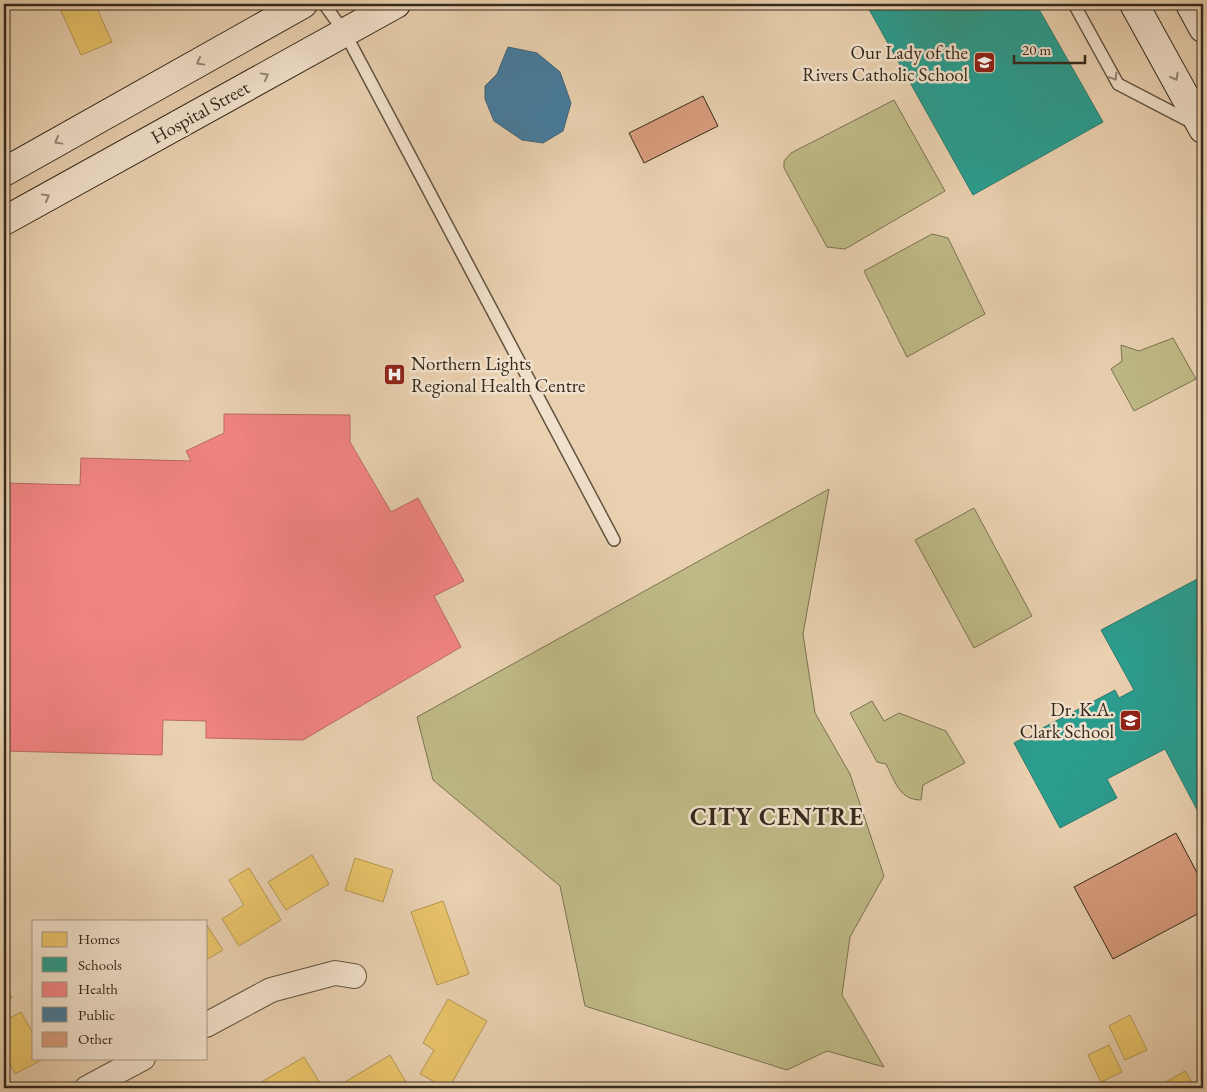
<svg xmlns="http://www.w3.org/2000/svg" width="1207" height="1092" viewBox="0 0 1207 1092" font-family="'EB Garamond',serif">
<rect width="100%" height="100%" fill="#e9d0af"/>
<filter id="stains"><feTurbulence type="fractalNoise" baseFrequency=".004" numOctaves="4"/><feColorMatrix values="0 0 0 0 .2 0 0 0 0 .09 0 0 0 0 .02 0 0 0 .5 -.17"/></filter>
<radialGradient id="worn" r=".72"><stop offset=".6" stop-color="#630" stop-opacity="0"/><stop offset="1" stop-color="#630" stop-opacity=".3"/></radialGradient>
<g fill="#beb986" stroke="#7a7251">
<path d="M894,100l51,91 -100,58 -18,-2 -43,-79v-7l7,-8z"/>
<path d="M932,234l16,4 37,76 -78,43 -43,-86z"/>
<path d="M1173,338l23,41 -62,32 -23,-42 11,-8 -1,-16 18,6z"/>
<path d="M829,489l-26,145 12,79 35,61 34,102 -34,61 -8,58 42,72 -57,-16 -40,19 -202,-64 -25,-120 -127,-106 -16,-63z"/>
<path d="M974,508l58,108 -58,32 -59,-108z"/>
<path d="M872,701l12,20 15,-8 47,18 19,32 -42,22 -2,15c-22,0 -26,-19 -35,-36l-9,-2 -27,-49z"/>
</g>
<g fill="#e9c46a" stroke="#b39653">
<path d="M58,4h37l17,38 -31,13z"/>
<path d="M312,855l17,29 -43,26 -18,-28z"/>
<path d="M355,858l38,12 -10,32 -38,-12z"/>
<path d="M249,868l32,52 -42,26 -17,-27 22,-14 -15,-25z"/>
<path d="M443,901l26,73 -32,11 -26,-73z"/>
<path d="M206,924l17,26 -17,10z"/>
<path d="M4,983l8,15 -8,4z"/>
<path d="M448,999l39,22 -38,67h-3l-26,-14 14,-24 -11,-7z"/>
<path d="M21,1012l13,23v23h11l-30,16 -11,-22v-31z"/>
<path d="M1130,1015l17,35 -22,10 -16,-34z"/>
<path d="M1109,1045l13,27 -21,10 -13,-27z"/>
<path d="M390,1055l16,27 -10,6h-61z"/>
<path d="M304,1057l16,26 -9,5h-50l-3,-4z"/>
<path d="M1203,1068v11l-5,-8z"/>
<path d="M1185,1071l11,17h-41z"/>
</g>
<g fill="#2a9d8f" stroke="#2d7a6c">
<path d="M866,4h170l67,118 -130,73z"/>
<path d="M1203,576v245l-38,-72 -58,30 10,19 -57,30 -46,-85 101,-53 4,8 15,-8 -33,-60z"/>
</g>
<path fill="#f28482" stroke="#b96963" d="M224,414l126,1v27l41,70 27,-14 46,83 -30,15 27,51 -158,93 -97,-2v-17l-43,-1 -1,35 -158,-4v-268l76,2 1,-27 110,3 -5,-10 38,-18z"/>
<path fill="#457b9d" stroke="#406376" d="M508,47l29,6 23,19 11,31 -8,28 -20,12 -21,-3 -28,-19 -9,-22v-13l12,-12z"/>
<g fill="#d79c7d" stroke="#352a1c">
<path d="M703,96l15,30 -74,37 -15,-30z"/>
<path d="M1176,833l27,51v27l-90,48 -39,-72z"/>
</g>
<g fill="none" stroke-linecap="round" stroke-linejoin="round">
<defs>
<g id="lane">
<path d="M324,4l21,29 269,507"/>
<path d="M1074,4l44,80 75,39"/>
</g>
<g id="street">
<path d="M206,1025l65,-35 64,-17 19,3"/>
<path d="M87,1088l56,-30"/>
</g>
<g id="secondary">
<path d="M1134,4l69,125"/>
<path d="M1190,4l13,24"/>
<path d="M4,172l299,-168"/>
<path d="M4,221l392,-217"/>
</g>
</defs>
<use href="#lane" stroke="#625441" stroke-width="14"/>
<use href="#street" stroke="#625441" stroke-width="26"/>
<use href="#secondary" stroke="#352a1c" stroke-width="30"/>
<use href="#lane" stroke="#f1e0cb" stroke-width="11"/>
<use href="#street" stroke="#f1e0cb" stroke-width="24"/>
<use href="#secondary" stroke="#f1e0cb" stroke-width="28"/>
</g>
<defs><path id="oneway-chevron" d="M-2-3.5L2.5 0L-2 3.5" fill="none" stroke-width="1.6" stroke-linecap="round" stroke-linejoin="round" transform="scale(1.25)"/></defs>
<g stroke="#938574">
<use href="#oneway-chevron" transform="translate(200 62) rotate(151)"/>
<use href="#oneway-chevron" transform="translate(265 76) rotate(-29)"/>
<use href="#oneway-chevron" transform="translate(1114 77) rotate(59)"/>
<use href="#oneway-chevron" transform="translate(1175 77) rotate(61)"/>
<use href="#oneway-chevron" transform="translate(58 141) rotate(151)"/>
<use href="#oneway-chevron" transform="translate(46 197) rotate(-29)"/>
</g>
<defs>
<symbol id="school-square" viewBox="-11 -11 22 22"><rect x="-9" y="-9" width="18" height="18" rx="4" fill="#8f2418" stroke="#f1e0cb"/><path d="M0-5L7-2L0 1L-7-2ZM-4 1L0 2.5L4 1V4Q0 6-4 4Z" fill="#fff"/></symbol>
<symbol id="hospital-square" viewBox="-11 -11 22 22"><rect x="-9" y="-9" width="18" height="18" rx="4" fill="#8f2418" stroke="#f1e0cb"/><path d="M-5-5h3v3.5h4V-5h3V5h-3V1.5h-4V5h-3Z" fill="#fff"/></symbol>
</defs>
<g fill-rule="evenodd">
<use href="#school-square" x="972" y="50" width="25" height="25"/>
<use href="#hospital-square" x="382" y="362" width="25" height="25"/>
<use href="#school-square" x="1118" y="708" width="25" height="25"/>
</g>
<g text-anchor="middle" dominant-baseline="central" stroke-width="5" stroke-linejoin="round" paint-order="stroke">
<g font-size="19" fill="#352a1c" stroke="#f1e0cb" text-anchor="end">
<text x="968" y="52">Our Lady of the<tspan x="968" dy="22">Rivers Catholic School</tspan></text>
<text x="411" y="363" text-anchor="start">Northern Lights<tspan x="411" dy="22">Regional Health Centre</tspan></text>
<text x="1114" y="709">Dr. K.A.<tspan x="1114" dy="22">Clark School</tspan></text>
</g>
<g font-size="19" fill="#352a1c" stroke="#f1e0cb">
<text transform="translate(200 112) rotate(-29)">Hospital Street</text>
</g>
<g font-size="24" font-weight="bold" letter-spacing="1" fill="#352a1c" stroke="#f1e0cb">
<text x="777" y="816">CITY CENTRE</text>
</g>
</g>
<rect width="1207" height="1092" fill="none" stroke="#e9d0af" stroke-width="20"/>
<rect x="5" y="5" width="1197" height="1082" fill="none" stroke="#352a1c" stroke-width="2.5"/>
<rect x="10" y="10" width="1187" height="1072" fill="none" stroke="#352a1c"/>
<rect x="32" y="920" width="175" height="140" fill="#f1e0cb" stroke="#a69785"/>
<rect x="42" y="932" width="25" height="15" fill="#e9c46a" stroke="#a69785"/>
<text x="78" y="944" font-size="15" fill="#352a1c">Homes</text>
<rect x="42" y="957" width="25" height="15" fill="#2a9d8f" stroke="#a69785"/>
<text x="78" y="970" font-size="15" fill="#352a1c">Schools</text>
<rect x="42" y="982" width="25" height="15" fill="#f28482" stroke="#a69785"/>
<text x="78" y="994" font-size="15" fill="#352a1c">Health</text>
<rect x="42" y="1007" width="25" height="15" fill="#457b9d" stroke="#a69785"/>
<text x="78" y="1020" font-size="15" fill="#352a1c">Public</text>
<rect x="42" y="1032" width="25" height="15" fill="#d79c7d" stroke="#a69785"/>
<text x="78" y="1044" font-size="15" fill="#352a1c">Other</text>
<path d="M1014 55v8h71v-8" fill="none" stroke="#352a1c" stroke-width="2.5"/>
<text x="1022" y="55" font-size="15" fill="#352a1c" stroke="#f1e0cb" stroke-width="4" paint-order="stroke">20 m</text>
<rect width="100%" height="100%" filter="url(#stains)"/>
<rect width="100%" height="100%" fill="url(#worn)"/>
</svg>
